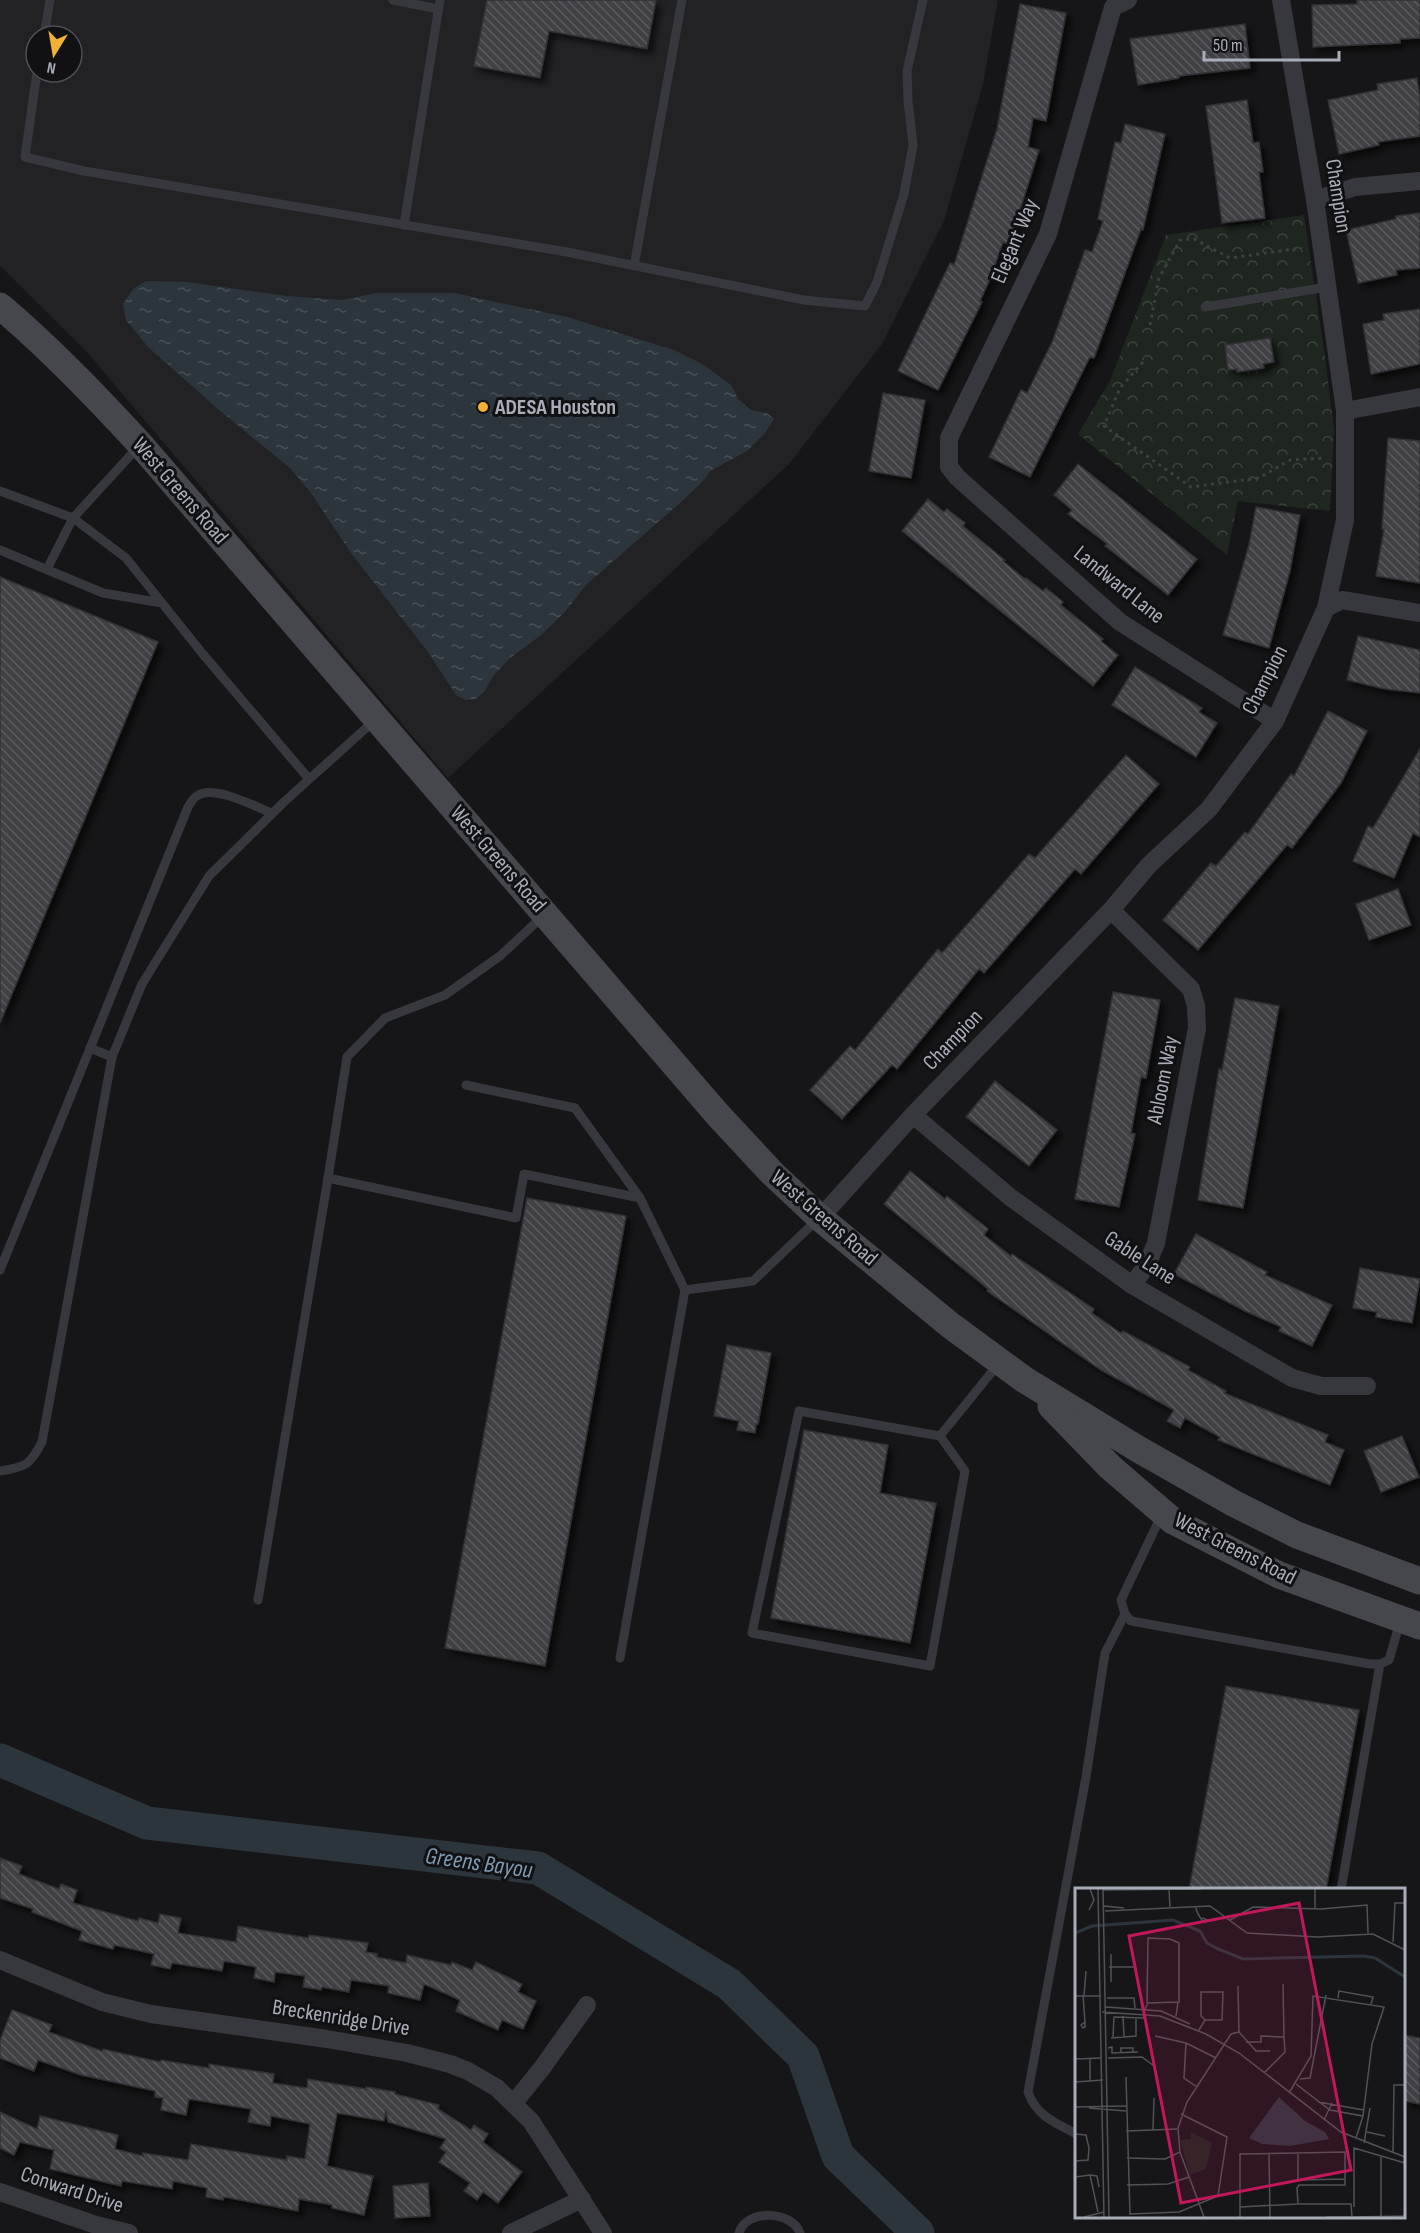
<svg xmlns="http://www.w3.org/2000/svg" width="1420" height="2233" viewBox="0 0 1420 2233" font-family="'Sofia Sans Condensed',sans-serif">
<defs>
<pattern id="park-crowns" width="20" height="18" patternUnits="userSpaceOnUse" patternTransform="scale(1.5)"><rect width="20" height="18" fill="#1e261f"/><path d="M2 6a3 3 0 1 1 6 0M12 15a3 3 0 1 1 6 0" fill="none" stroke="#3c433d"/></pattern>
<pattern id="water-ripples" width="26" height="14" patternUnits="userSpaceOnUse" patternTransform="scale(1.5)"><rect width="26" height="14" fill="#2c353c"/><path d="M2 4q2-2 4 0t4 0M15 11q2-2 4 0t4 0" fill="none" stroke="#485056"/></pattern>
<pattern id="building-back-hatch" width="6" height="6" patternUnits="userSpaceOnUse" patternTransform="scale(1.5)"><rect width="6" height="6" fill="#404145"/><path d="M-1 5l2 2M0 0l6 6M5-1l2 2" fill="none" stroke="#595a5e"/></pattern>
<filter id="shadow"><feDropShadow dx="5" dy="5" stdDeviation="3" flood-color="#0009"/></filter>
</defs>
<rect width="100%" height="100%" fill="#161618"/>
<path fill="#222225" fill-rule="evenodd" d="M0,0h998l-15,84 -39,137 -62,123 -93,120 -341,314 -362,-427 -86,-85zM36,36h36v36h-36z"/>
<path fill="url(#park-crowns)" d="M1304,215l22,149 8,66 -4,81 -92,-10 -11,54 -149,-121 32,-53 56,-146z"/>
<path fill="url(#water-ripples)" d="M146,281l40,1 101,14 54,4 36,-7h77l113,24 107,33 30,15 27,20 8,15 12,10 16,3 7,6 -9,14 -18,18 -37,20 -6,9 -23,22 -94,82 -23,29 -23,22 -32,24 -15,16 -10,17 -8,7 -10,1 -10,-5 -28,-43 -77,-99 -40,-60 -21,-25 -72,-59 -70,-62 -22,-27 -3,-16 10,-15z"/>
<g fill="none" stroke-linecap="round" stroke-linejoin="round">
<path stroke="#2c353c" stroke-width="33" d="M0,1760l147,63 391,45 191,116 74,72 35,100 80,77"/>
</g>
<g fill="url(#building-back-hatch)" stroke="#303034" stroke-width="1.5" filter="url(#shadow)">
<path d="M487,0h169l-9,49 -98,-18 -9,47 -66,-12z"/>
<path d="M1357,0h63v38l-20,1v4l-87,4 -1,-42 45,-1z"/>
<path d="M1020,4l46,9 -20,108 -13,-3 -5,29 11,3 -30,95 -6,-3 -12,35 -11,24 2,1 -44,88 -40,-19 52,-108 4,2 43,-136z"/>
<path d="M1245,24l5,44 -71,8v2l-41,7 -8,-46z"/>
<path d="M1417,78l3,20v38l-42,6 1,3 -40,9 -11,-54 50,-10 -1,-6z"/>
<path d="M1247,100l6,43 6,-1 4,30h-4l6,46 -43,5 -16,-117z"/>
<path d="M1125,124l40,10 -22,96 -2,-1 -47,129 -4,-1 -60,120 -41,-20 32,-67 6,3 26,-53 32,-90 7,2 11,-31 -5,-2 17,-77 6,1z"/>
<path d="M1420,213v55l-24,2 1,5 -39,8 -12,-53 50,-11v-3z"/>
<path d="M1420,309v55l-49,10 -8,-50 21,-4 -1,-6z"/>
<path d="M1270,338l4,24 -11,2 1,4 -27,4v-3l-9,1 -3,-25z"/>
<path d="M883,393l42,7 -14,78 -42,-7z"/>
<path d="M1388,438l32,3v142l-44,-7 8,-47h-2z"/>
<path d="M1078,464l119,95 -29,36 -63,-49 2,-2 -39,-30 4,-4 -18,-15z"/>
<path d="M928,499l16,13 3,-3 18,14 -2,3 42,34 -2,1 22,18 1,-1 17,13 3,-3 17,14 -2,3 42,34 -2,2 17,14 -25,31 -191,-155z"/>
<path d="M1256,507l44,8 -10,56 -21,77 -46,-13 26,-90z"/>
<path d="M0,577l158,65 -158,381z"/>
<path d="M1358,636l62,14v43l-35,-4 -38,-9z"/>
<path d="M1135,667l67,41 -3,4 18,11 -21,34 -84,-52z"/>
<path d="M1328,711l39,20 -26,52 -49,65 -5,-3 -89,105 -35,-30 48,-57 5,3 29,-34 3,2 43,-60 3,2z"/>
<path d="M1420,749v88l-7,-4 -19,45 -41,-17 15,-35 5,2z"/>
<path d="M1126,755l33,29 -78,90 -6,-5 -91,104 -5,-4 -82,100 -5,-4 -50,54 -32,-29 40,-44 5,4 83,-101 4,4 87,-99 6,4z"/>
<path d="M1398,889l13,36 -42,15 -13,-36z"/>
<path d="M1113,992l47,8 -14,78 -5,-1 -10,56 4,1 -16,73 -44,-8z"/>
<path d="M1235,998l44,8 -36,202 -45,-8 21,-131 3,1z"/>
<path d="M995,1081l62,49 -28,36 -63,-49z"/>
<path d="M910,1171l35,28 2,-3 41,33 -4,6 27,21 1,-2 82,55 -2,4 29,20 2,-2 67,36 -2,3 38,21 -2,2 104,42 -3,7 19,8 -14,35 -112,-45 2,-3 -35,-19 -5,10 -13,-7 7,-11 -73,-40 -114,-79 1,-2 -104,-85z"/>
<path d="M527,1198l99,18 -81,450 -100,-18z"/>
<path d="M1196,1234l71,38 -2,3 67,30 -20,41 -33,-15 2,-4 -36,-16 -71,-37z"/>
<path d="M1360,1268l60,11 -8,44 -36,-6 1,-5 -24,-4z"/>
<path d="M727,1345l44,8 -13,71h-2l-1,9 -18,-3 2,-9 -25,-5z"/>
<path d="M804,1430l84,15 -8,48 56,10 -26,140 -139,-25z"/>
<path d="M1402,1436l17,41 -38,15 -17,-41z"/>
<path d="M1226,1686l133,24 -33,180h-137z"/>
<path d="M0,1858l22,8 -3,8 40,15 2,-5 16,6 -4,13 65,18 1,-3 19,5 2,-9 21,4 -3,15 58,9 2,-16 70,12 1,-3 59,8 -2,9 11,2v3l29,6 1,-8 44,10 1,-3 20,8 4,-8 46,22 -4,8 18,9 -13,28 -21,-9 -4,10 -42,-19 4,-11 -36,-16 -4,16 -32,-7 1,-7 -38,-6 -2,12 -27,-5 -1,3 -18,-3 2,-11 -30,-4 -1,10 -20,-4 2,-11 -32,-6 -2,10 -50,-8 -2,6 -19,-4 3,-11 -40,-9 -1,4 -34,-9 3,-9 -50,-19 1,-3 -33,-11z"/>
<path d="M12,2010l40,15 -3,7 53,19 1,-2 57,13 1,-2 48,8v-4l65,10 -1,9 34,5 1,-9 58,10v-2l29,5v2l44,11 -1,4 33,21 3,-5 14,9 -5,8 39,30 -24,31 -15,-11 -6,8 -13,-9 6,-8 -31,-21 7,-10 -6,-4 6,-9 -58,-17 -2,-12 -2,11 -47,-8 -10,53 46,10 -9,39 -32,-7v-3l-33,-6 -1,12 -74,-14 -1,3 -17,-3 1,-9 -34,-7 -1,8 -50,-8 -1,5 -71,-17 4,-19 -34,-8 -6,13 -14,-7v-36l37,17 3,-13 78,19 -3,14 28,7v-3l45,7 3,-16 96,16v-4l18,3 5,-35 -39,-8 -1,10 -22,-4 3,-13 -62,-10 -3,16 -25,-5 2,-12 -8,-1v-6l-74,-16 -43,-15 -4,11 -34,-13v-18z"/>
<path d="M1404,2035l16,3v66l-16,-3z"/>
<path d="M428,2183l2,33 -35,2 -2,-32z"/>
</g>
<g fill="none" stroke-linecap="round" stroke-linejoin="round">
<g stroke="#3d3f44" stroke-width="3" stroke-dasharray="3 4.5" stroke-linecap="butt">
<path d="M1150,325l9,-47 21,-38 14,-1 36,19 72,-10"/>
<path d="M1143,362l-23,26 -16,38 87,61 68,-9 31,-18 35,-2"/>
</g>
<g stroke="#37383d" stroke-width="9">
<path d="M393,0l45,9"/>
<path d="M44,36l6,-36"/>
<path d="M37,72l-12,85 59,14 483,81 237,48 61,6 12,-24 27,-88 9,-49 -5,-44 -1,-30 16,-71"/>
<path d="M404,225l36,-225"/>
<path d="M634,266l48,-266"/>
<path d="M1205,307l122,-20"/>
<path d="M0,491l73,27 53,40 76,95 107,126"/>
<path d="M0,550l103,43 59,10"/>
<path d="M47,569l26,-51 66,-72"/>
<path d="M543,916l-43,40 -55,39 -60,23 -38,39 -19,121 188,40 8,-44 116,24"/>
<path d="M90,1048l22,9"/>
<path d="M466,1085l109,23 65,90 45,92 -65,368"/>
<path d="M0,1270l188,-463c2,-3 5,-9 9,-11 16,-12 59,11 75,17"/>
<path d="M685,1290l68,-9 65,-62"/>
<path d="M940,1436l25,35 -35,195 -178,-33 47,-222 141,25 59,-73"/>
<path d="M0,1471c26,-4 30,-6 42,-29l70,-385 30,-73 67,-108 76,-75 90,-81"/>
<path d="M1162,1514l-41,86 4,14 6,7 239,43h10l9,-4 11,-38"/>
<path d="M258,1600l70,-422"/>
<path d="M1341,1890l39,-226"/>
<path d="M1076,2134c-21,-12 -39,-17 -48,-42l58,-315 19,-124 20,-39"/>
<path d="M739,2233c7,-25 54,-22 61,0"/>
</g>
<g stroke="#37383d" stroke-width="18">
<path d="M1128,0l-15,7 -65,227 -99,204v29l9,11 162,144 155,99"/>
<path d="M1315,200l40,-13 65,-6"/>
<path d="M1345,411l75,-14"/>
<path d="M1326,608l16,-8 78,13"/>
<path d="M1111,910l80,79 5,17 1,22 -41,215 -9,22 -15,20"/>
<path d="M913,1115l97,82 122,88 160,93 29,8h46"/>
<path d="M820,1218l93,-103 198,-205 38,-45 60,-56 66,-88 51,-113 19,-88v-109l-30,-211 -34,-200"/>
<path d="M0,1960l102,42 49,12 176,25 80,14 43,11 18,7 29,17 34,33 72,112"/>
<path d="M514,2103l28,-35 45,-63"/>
<path d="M0,2192l96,33 33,8"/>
<path d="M511,2233l71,-34"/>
</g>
<g stroke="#45474d" stroke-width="27">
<path d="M0,306c50,42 96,90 140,138l578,671 54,58 48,45 130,107 75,55 113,69 95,54 64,32 123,46"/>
<path d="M1051,1406l59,61 63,54 106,54 141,51"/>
</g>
</g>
<circle fill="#f2b134" stroke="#111113" stroke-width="2" cx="483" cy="407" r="6"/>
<g text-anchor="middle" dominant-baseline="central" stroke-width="6" stroke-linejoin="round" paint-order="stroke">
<g font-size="22" fill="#a8adb8" stroke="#111113">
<text transform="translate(1338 196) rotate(81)">Champion</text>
<text transform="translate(1015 241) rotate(-67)">Elegant Way</text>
<text transform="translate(180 491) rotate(49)">West Greens Road</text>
<text transform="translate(1119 585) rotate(39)">Landward Lane</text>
<text transform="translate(1265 680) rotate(-63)">Champion</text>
<text transform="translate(498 859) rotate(49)">West Greens Road</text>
<text transform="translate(953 1040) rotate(-46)">Champion</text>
<text transform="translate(1163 1080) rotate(-79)">Abloom Way</text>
<text transform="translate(824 1218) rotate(41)">West Greens Road</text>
<text transform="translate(1140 1258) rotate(33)">Gable Lane</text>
<text transform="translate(1235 1549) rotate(27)">West Greens Road</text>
<text transform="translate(341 2018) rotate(9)">Breckenridge Drive</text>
<text transform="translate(72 2190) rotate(18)">Conward Drive</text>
</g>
<g font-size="22" font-weight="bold" fill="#a8adb8" stroke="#111113" text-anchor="start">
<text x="495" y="407">ADESA Houston</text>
</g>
<g font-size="24" font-style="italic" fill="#7f9bb3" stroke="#111113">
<text transform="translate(479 1863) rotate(8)">Greens Bayou</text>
</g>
</g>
<g transform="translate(1075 1888)">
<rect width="330" height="330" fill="#161618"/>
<path d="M116,244l21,11 -6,26 -16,6 -10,-35 11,-1z" fill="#1e261f"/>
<path d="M204,209l26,24 20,11 4,7 -39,7 -28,-2 -13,-6z" fill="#2c353c"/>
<path fill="none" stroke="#2c353c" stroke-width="3" d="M0,45l17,-7 81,-6 27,11 7,12 11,6 25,10 121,-3 11,2 30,19"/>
<path fill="none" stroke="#505258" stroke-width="1.5" d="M23,1l6,328M28,1l6,328M94,1l1,18M240,1v20M28,2l98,-1M29,18l20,2M120,18l3,8 5,8 7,-1 -8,-3M14,22l5,-10 -4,-11M30,23l105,-5 37,27 70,4 56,-3 32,16M155,32l23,-13 68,2 46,-4 1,28M318,54l2,-39h10M36,66v28M34,79h25M208,96l1,53M163,98l1,46 17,19h14M8,107l2,27v5l-2,1 -2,-3 4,-3M9,107l2,-24M0,108h26M32,110h27l1,10M263,110l1,-7 34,6 -2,7M72,115l1,-65 22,1 9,4v60M31,119l55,4 29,13M70,121l3,-6 30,-1 -2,14M27,124l58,4 46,18 33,19 102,79 64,25M48,128l1,21M124,142l6,-10h17l1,-28h-22v24l4,4M80,148l31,7 30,15M38,149l1,-20 30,1v-4M36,150l25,-2v-18M171,154h15v-6l23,1 1,15 -21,21M111,155l-2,35 13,9M33,160l4,-1v6l26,-1M46,165v-5h12v5M33,170l34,-1 12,9M0,171l27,-1M51,189l4,137 49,-2 39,-16 9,-59 -46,-23M225,191l10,-1 16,-83M0,194l28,-2M15,194v-24M214,205l22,-37 2,-60 71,11 -12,37 -9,72 -33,-6 -34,-26M243,214l46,8M0,219l51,-1M14,220l37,3M249,232l8,-17M78,242l1,-32M51,243l51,-2M292,244l18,4M0,246l11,1 3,13 -1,12 -13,1M281,250l7,-22M289,255l6,-35M194,265l1,64M223,265v28M318,265l1,-68h11M306,269v59M52,270l38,1 15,-7M15,287l7,1 2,11M0,289l15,-2 8,37M223,292l47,-1M52,297l41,-1 21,-7M165,319l58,-3M279,319v-59l51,15M9,329l20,-5M129,329l-24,-65 -2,-24 9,-26 44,-68 8,-2M165,329v-63l105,-2v33h-46l-2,3 1,16h53l1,13h-25M277,329l53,-1"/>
<path fill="#c2185b" fill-opacity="0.15" stroke="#c2185b" stroke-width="3" d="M224,15l52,267 -170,33 -52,-267z"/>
<rect width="330" height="330" fill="none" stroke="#a8adb8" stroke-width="3"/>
</g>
<g transform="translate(54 54) rotate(191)"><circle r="28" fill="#111113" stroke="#4d4f55" stroke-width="1.5"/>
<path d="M0-4.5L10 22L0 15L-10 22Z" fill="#f2b134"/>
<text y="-9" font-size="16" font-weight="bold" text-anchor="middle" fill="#a8adb8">N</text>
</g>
<path d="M1204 51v9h135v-9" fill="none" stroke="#a8adb8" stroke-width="3"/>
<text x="1213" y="51" font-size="18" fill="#a8adb8" stroke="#111113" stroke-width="4.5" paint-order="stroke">50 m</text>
</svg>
